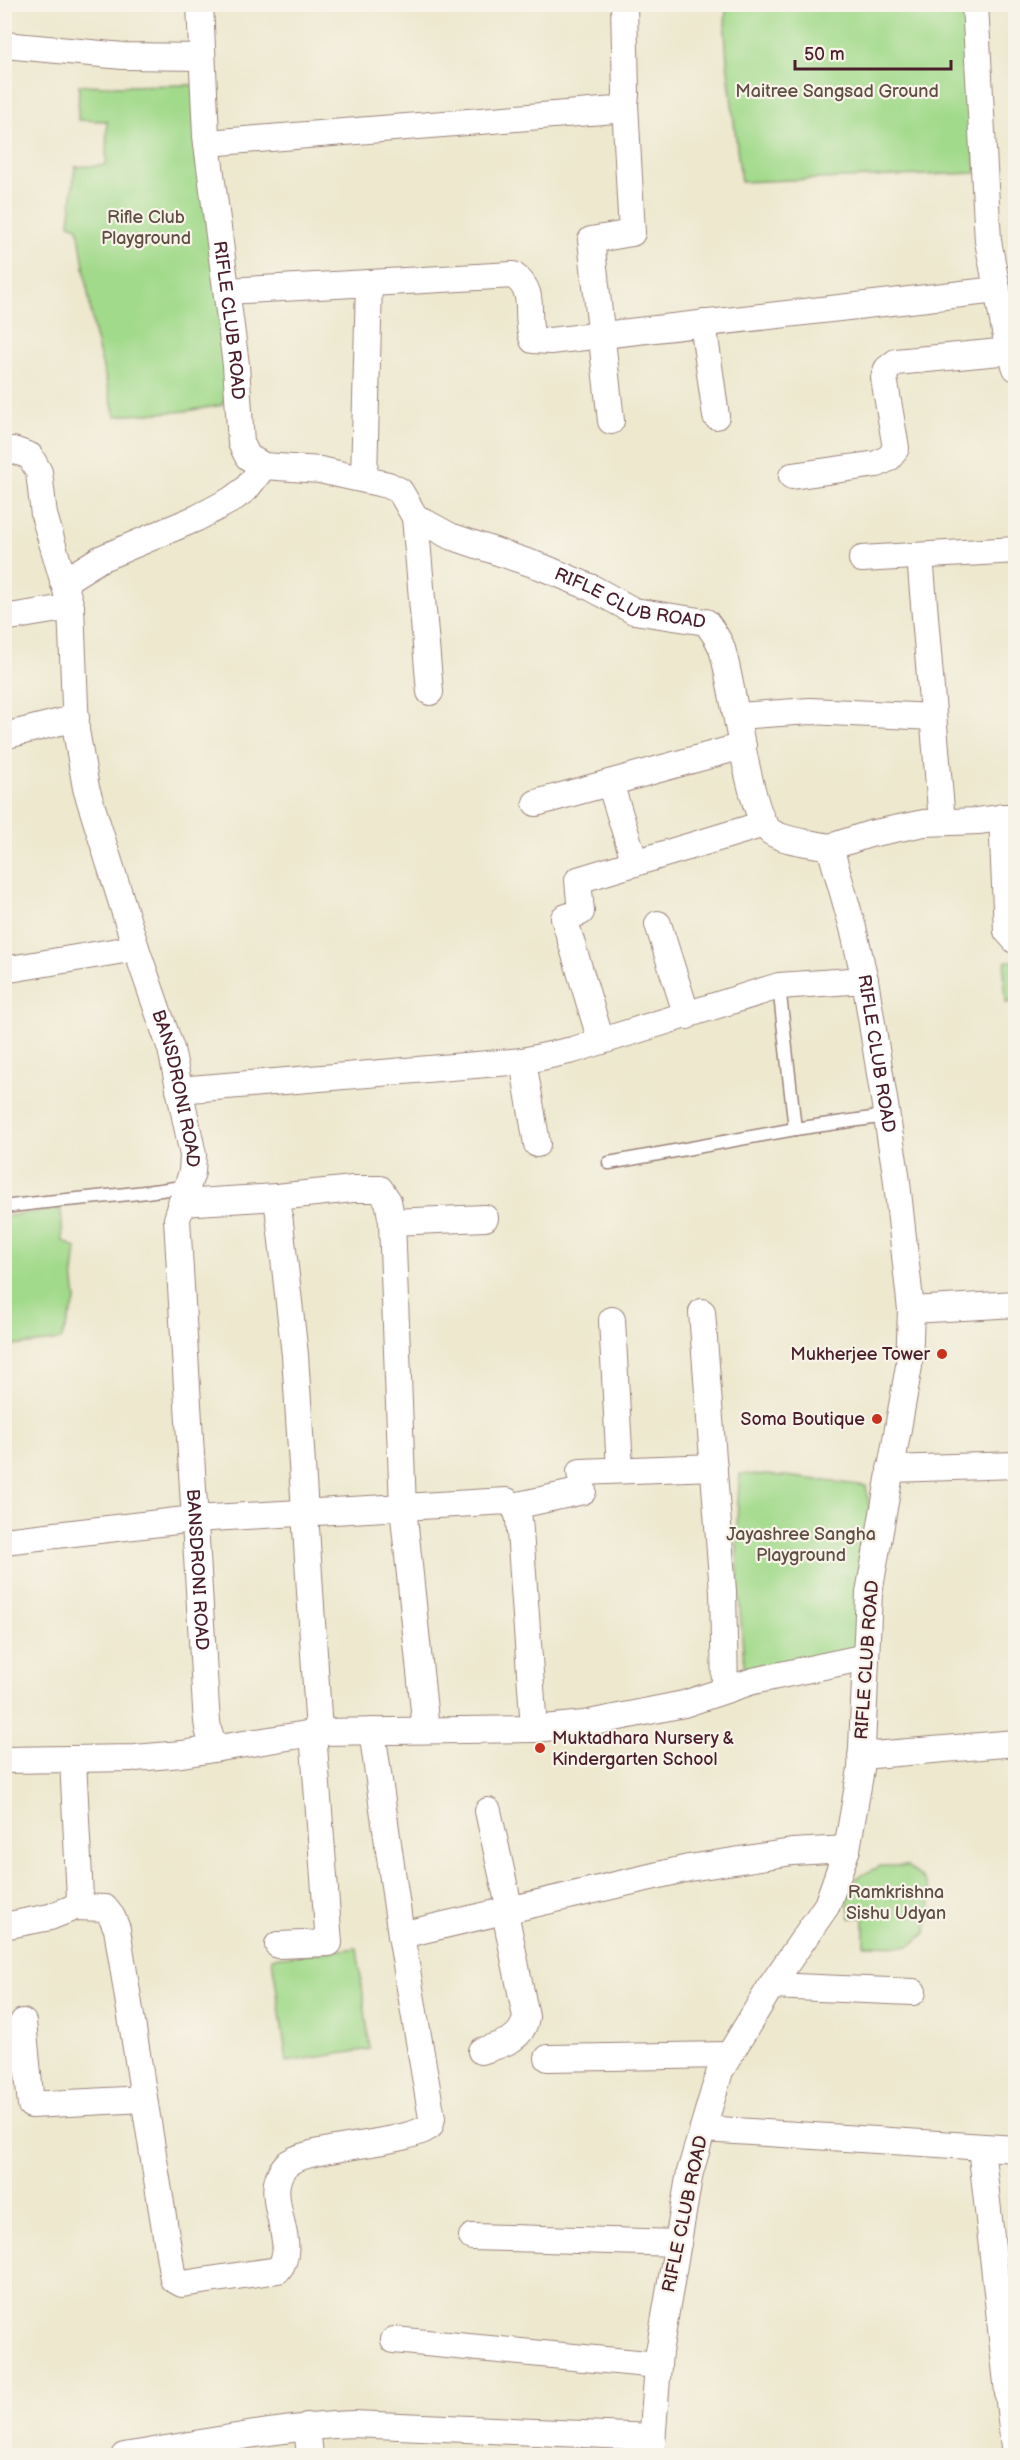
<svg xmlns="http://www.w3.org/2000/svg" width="1020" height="2460" viewBox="0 0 1020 2460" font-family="'Balsamiq Sans',sans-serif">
<rect width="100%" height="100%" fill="#f7f3e8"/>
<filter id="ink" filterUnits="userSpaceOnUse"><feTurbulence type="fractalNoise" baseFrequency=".0167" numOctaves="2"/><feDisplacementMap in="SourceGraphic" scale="12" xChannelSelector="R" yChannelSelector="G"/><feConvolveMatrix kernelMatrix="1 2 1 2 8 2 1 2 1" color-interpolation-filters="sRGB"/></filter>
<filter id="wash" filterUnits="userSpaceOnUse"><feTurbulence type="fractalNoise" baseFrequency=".008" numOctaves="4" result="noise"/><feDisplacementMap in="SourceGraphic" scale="24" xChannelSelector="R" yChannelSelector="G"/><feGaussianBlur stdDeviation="1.35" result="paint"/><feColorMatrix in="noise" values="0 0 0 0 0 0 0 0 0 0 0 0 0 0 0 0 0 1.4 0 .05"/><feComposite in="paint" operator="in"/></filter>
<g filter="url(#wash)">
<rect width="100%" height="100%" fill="#ede8ce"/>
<g fill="#a2da8b" stroke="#767c5b" stroke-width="1.5">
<path d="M726,5h243l7,168 -235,9 -14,-121 -2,-30z"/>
<path d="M79,85l29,1 91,-1 30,305 -7,15 -35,6 -72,5 -21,-84 -16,-105 -9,-3 6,-57 31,-2 1,-44 -29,-1z"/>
<path d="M1006,961h9v41l-9,1 -2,-34z"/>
<path d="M61,1209l2,32 13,7 -3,25 3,27 -15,40 -56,7v-131z"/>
<path d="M740,1474l46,2 80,10 4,26 -12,138 -113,25c-5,-67 -12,-134 -5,-201z"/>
<path d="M880,1866h27l17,14 6,12 1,19 -5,22 -16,13 -46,-1v-28l-14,1 -4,-29 12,-12z"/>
<path d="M357,1948l13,101 -83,13 -15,-104z"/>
</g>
</g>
<g filter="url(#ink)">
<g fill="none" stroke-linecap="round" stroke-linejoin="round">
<defs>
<g id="service">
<path d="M779,986l16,143 91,-13"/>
<path d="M609,1163l186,-34"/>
<path d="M4,1207c61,-9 122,-10 183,-21"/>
</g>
<g id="minor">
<path id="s1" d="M200,4l6,132 30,229 5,78 7,14 16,9 56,4 68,15 12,6 15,26 35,19 92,31 50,21 42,23 72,11c6,8 11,15 15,24 12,32 27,171 50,186 16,10 41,11 59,15l23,81 12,52 31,194 15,136 -2,56 -40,227 -8,176 -14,80 -20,56 -56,81 -51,85 -30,101 -31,180 -8,104"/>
<path d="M975,4l13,237 19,101 9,26"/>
<path d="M4,45l119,11 79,1"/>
<path d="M208,143l407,-33 10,-6 1,-10 -2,-90"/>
<path d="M227,291l286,-16c26,18 10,40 20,65l17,1 447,-51"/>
<path d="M703,323l13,93"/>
<path d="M611,421l-20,-181 41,-7 -7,-129"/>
<path id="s2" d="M4,452l9,-2 17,6 9,16 5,43 27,92 5,123 10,58 50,160 35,101 22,106 -1,17 -15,47 29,489c1,14 1,28 11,39"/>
<path d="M792,476l85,-12 12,-6 7,-10 -12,-70 3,-9 9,-7 114,-11"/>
<path d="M364,478l5,-195"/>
<path d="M415,517l15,175"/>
<path d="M920,556l22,266"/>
<path d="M862,559l154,-9"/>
<path d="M63,582l37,-23 97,-41 34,-18 15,-11 18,-23"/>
<path d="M4,618l67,-11"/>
<path d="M737,716l73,-5 123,6"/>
<path d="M4,736l72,-18"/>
<path d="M610,783l25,80"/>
<path d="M536,803l207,-57"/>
<path d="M1002,817l5,114 9,10"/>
<path d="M830,847l40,-13 54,-11 54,-2 38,-5"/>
<path d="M658,924l29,92"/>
<path d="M4,970l132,-22"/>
<path d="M601,1041l-37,-123 17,-6 -3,-32 186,-56"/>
<path d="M179,1090l344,-29"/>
<path d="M537,1144l-14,-83 50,-11 206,-64 86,-6"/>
<path d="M277,1197l18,158 24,377"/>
<path d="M181,1203l96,-6 76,-8h27l8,12 4,21 11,285 23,223"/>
<path d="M392,1222l93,-4"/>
<path d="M911,1310l105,-6"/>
<path d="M702,1312l21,280 2,97"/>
<path d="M612,1320l8,150"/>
<path d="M890,1469l126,-4"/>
<path d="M514,1506l69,-15 -3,-19 134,-5"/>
<path d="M4,1541l190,-22 313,-18c12,8 12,17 13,30l14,198"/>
<path d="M861,1756l155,-13"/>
<path d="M4,1760l131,-2 47,-4 137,-22 215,-3 50,-5 100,-20 69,-23 113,-24"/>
<path d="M488,1811l22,100"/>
<path d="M75,1907l30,1 7,9 5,12 56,350 9,5 96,-14c24,-28 -20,-75 8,-105 6,-6 17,-9 25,-11 28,-8 100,-13 119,-28l2,-8 -31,-183 -29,-204"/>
<path d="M4,1926l46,-9 25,-10 5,-9 -7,-137"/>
<path d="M401,1935l288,-67 103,-16 55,-3"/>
<path d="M278,1945l51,-2 -16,-210"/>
<path d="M771,1986l142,6"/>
<path d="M23,2022l8,83 113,-6"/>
<path d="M481,2051c21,-7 41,-10 45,-34l-21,-105"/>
<path d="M548,2058l181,-3"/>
<path d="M703,2129l313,20"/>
<path d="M981,2147l34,309"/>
<path d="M472,2237l206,6"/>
<path d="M394,2340l264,25"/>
<path d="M307,2426l3,30"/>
<path d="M124,2456c77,-12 152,-29 229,-32l299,13"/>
</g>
</defs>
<use href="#service" stroke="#9c847c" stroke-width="15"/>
<use href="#minor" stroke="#9c847c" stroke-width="28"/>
<use href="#service" stroke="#fff" stroke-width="12"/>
<use href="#minor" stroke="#fff" stroke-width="26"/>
</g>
</g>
<g fill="#c8321e" stroke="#f7f3e8" stroke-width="2">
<circle cx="942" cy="1354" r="6"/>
<circle cx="877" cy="1419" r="6"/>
<circle cx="540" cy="1748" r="6"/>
</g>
<g text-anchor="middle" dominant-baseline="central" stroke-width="4.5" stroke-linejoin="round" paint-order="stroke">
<g font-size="18" fill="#604e43" stroke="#f7f3e8">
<text x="837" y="91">Maitree Sangsad Ground</text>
<text x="146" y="217">Rifle Club<tspan x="146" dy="21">Playground</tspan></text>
<text x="801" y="1534">Jayashree Sangha<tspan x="801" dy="21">Playground</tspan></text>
<text x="896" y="1892">Ramkrishna<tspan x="896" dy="21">Sishu Udyan</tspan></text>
</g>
<g font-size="18" fill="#4a1f2b" stroke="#f7f3e8">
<text stroke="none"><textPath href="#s1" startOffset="318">RIFLE CLUB ROAD</textPath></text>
<text stroke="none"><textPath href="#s1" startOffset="876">RIFLE CLUB ROAD</textPath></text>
<text stroke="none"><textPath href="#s1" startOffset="1452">RIFLE CLUB ROAD</textPath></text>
<text stroke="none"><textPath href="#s2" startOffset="681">BANSDRONI ROAD</textPath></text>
<text stroke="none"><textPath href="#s2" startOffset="1167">BANSDRONI ROAD</textPath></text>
<text transform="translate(867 1660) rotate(-86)">RIFLE CLUB ROAD</text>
<text transform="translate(685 2214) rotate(-78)">RIFLE CLUB ROAD</text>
</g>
<g font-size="18" fill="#4a1f2b" stroke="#f7f3e8" text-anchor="end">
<text x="930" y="1354">Mukherjee Tower</text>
<text x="865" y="1419">Soma Boutique</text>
<text x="552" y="1738" text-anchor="start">Muktadhara Nursery &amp;<tspan x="552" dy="21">Kindergarten School</tspan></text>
</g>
</g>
<rect width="1020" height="2460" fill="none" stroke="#f7f3e8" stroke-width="24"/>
<path d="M795 60v9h156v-9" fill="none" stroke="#4a1f2b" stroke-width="3"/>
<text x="804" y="60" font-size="18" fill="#4a1f2b" stroke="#f7f3e8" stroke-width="4.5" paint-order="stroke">50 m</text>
</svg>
